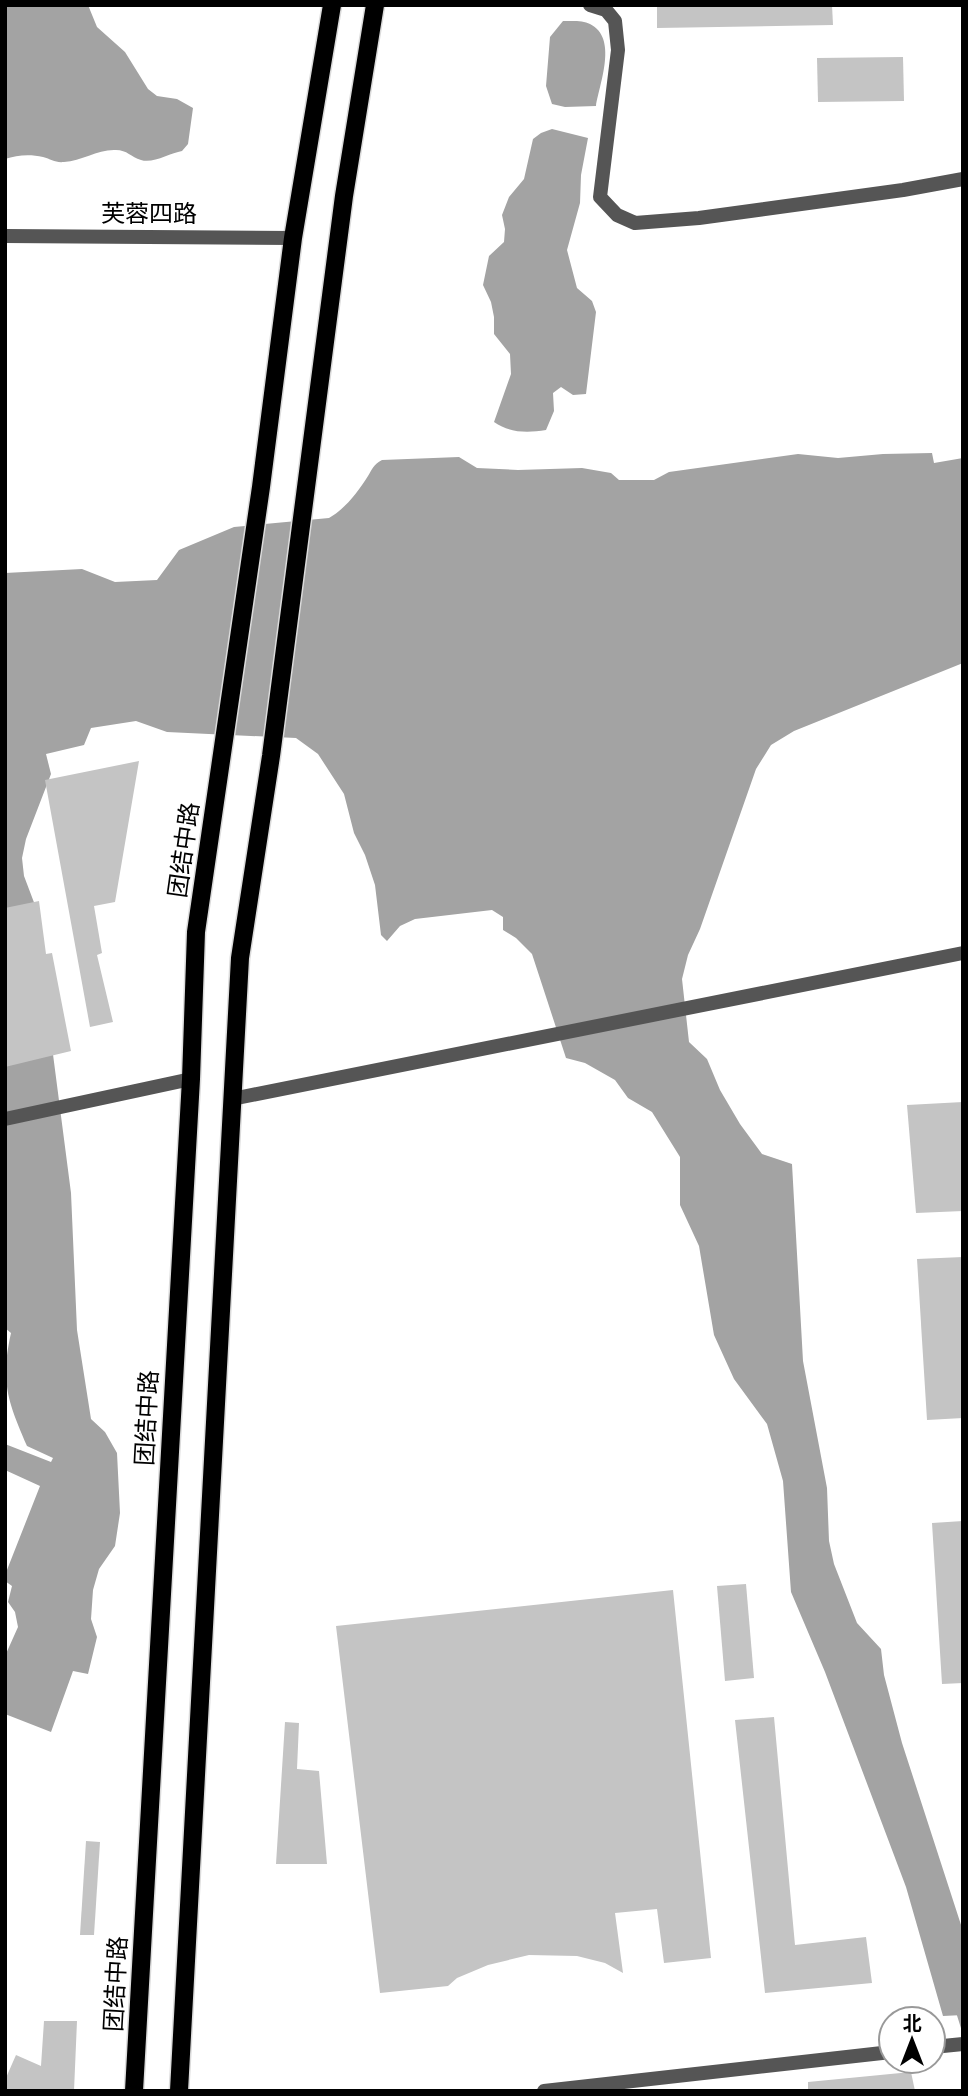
<svg xmlns="http://www.w3.org/2000/svg" width="968" height="2096" viewBox="0 0 968 2096" font-family="Signika,'Noto Sans SC',sans-serif">
<rect width="100%" height="100%" fill="#fff"/>
<g fill="#a3a3a3">
<path d="M5,5h83l9,22 28,25 23,37 9,7 20,3 16,9 -5,36 -6,7c-12,2 -29,13 -41,9 -10,-3 -14,-10 -25,-10 -18,-1 -34,11 -52,12 -9,1 -13,-3 -21,-5 -13,-3 -26,-2 -38,2z"/>
<path d="M563,21c8,0 20,-1 27,3 28,14 10,58 6,82l-31,1 -13,-3 -6,-18 4,-49z"/>
<path d="M552,129l36,9 -7,37 -1,28 -13,47 10,38 15,13 4,11 -10,82 -13,1 -12,-8 -8,6 1,18 -8,19c-19,3 -36,3 -52,-8l17,-48 -1,-20 -16,-20v-17l-3,-15 -8,-17 6,-29 15,-14 1,-13 -3,-14 7,-18 15,-18 9,-40 8,-6z"/>
<path d="M932,453l2,10 29,-5v205l-169,68 -23,14 -15,24 -56,160 -12,26 -6,24 7,63 18,17 13,31 20,34 22,30 30,10 11,197 24,127 2,53 5,23 23,59 24,26 3,26 18,68 61,188v84l-20,1 -37,-129 -81,-215 -34,-80 -8,-111 -16,-57 -33,-45 -20,-44 -15,-89 -19,-41v-48l-28,-45 -24,-14 -13,-18 -30,-17 -19,-5 -34,-104 -16,-16 -13,-8v-13l-11,-7 -77,9 -15,7 -13,15 -6,-6 -6,-50 -10,-30 -11,-22 -10,-39 -26,-40 -22,-16 -129,-6 -31,-11 -45,7 -7,17 -38,9 5,20 -25,65 -4,19 2,18 14,37 13,126 20,154 6,137 14,89 14,13 12,21 3,60 -5,33 -16,23 -6,21 -2,29 6,18 -9,37 -15,-3 -22,61 -46,-18v-58l13,-29 -3,-15 -7,-10 4,-16 -7,-5v-6l35,-89 -35,-16v-26l46,18 2,-4 -26,-12c-19,-44 -27,-64 -16,-113l-6,-5v-755l77,-4 33,13 42,-2 22,-30 55,-23 95,-9c16,-9 29,-26 39,-42 5,-8 5,-11 14,-16l77,-3 18,11 41,2 64,-2 29,5 8,7h35l15,-8 129,-18 40,4 45,-4z"/>
</g>
<g fill="none" stroke-linecap="round" stroke-linejoin="round">
<path stroke="#a3a3a3" stroke-width="4.5" d="M958,2011l5,16"/>
</g>
<g fill="#c4c4c4">
<path d="M657,5h175l1,20 -176,3z"/>
<path d="M903,57l1,44 -86,1 -1,-44z"/>
<path d="M139,761l-24,141 -21,4 8,47 -5,2 16,67 -23,5 -45,-247z"/>
<path d="M39,901l7,53 6,-1 19,98 -66,16v-159z"/>
<path d="M963,1102v109l-47,2 -9,-108z"/>
<path d="M963,1257v161l-36,2 -10,-161z"/>
<path d="M963,1521v162l-21,1 -10,-161z"/>
<path d="M746,1584l8,94 -29,3 -8,-95z"/>
<path d="M673,1590l38,368 -47,5 -7,-54 -42,4 8,60 -18,-10 -28,-7 -48,-1 -41,10 -31,13 -9,8 -68,7 -44,-367z"/>
<path d="M774,1717l21,228 71,-8 6,46 -107,10 -30,-273z"/>
<path d="M285,1722l14,1 -2,46 22,2 8,93h-51z"/>
<path d="M86,1841l14,1 -6,93h-14z"/>
<path d="M44,2021h33l-3,70h-69v-11l11,-25 25,11z"/>
<path d="M911,2072l4,19h-107v-9z"/>
</g>
<g fill="none" stroke-linecap="round" stroke-linejoin="round">
<defs>
<g id="primary">
<path d="M134,2091l57,-1012 5,-147 65,-445 32,-249 39,-233"/>
<path d="M179,2091l61,-1133 31,-202 73,-560 31,-191"/>
</g>
</defs>
<use href="#primary" stroke="#dbdbdb" stroke-width="21"/>
<path stroke="#555" stroke-width="14" d="M590,5l16,5 9,11 3,29 -18,147 17,18 18,8 64,-5 204,-28 60,-11"/>
<g stroke="#555" stroke-width="14">
<path d="M5,236l288,2"/>
<path d="M232,1099l731,-146"/>
<path d="M5,1119l186,-40"/>
<path d="M933,2047l30,-3"/>
<path d="M544,2091l347,-39"/>
</g>
<use href="#primary" stroke="#000" stroke-width="18"/>
</g>
<g text-anchor="middle" dominant-baseline="central" stroke-width="5" stroke-linejoin="round" paint-order="stroke">
<g font-size="24" fill="#000" stroke="#fff">
<text x="149" y="214">芙蓉四路</text>
<text transform="translate(184 850) rotate(-82)">团结中路</text>
<text transform="translate(147 1418) rotate(-87)">团结中路</text>
<text transform="translate(116 1984) rotate(-87)">团结中路</text>
</g>
</g>
<rect width="968" height="2096" fill="none" stroke="#000000" stroke-width="14"/>
<g transform="translate(912 2040)"><circle r="33" fill="#ffffff" stroke="#999999" stroke-width="2"/>
<path d="M0-5L12 26L0 18L-12 26Z" fill="#000000"/>
<text y="-10" font-size="19" font-weight="bold" text-anchor="middle" fill="#000000">北</text>
</g>
</svg>
